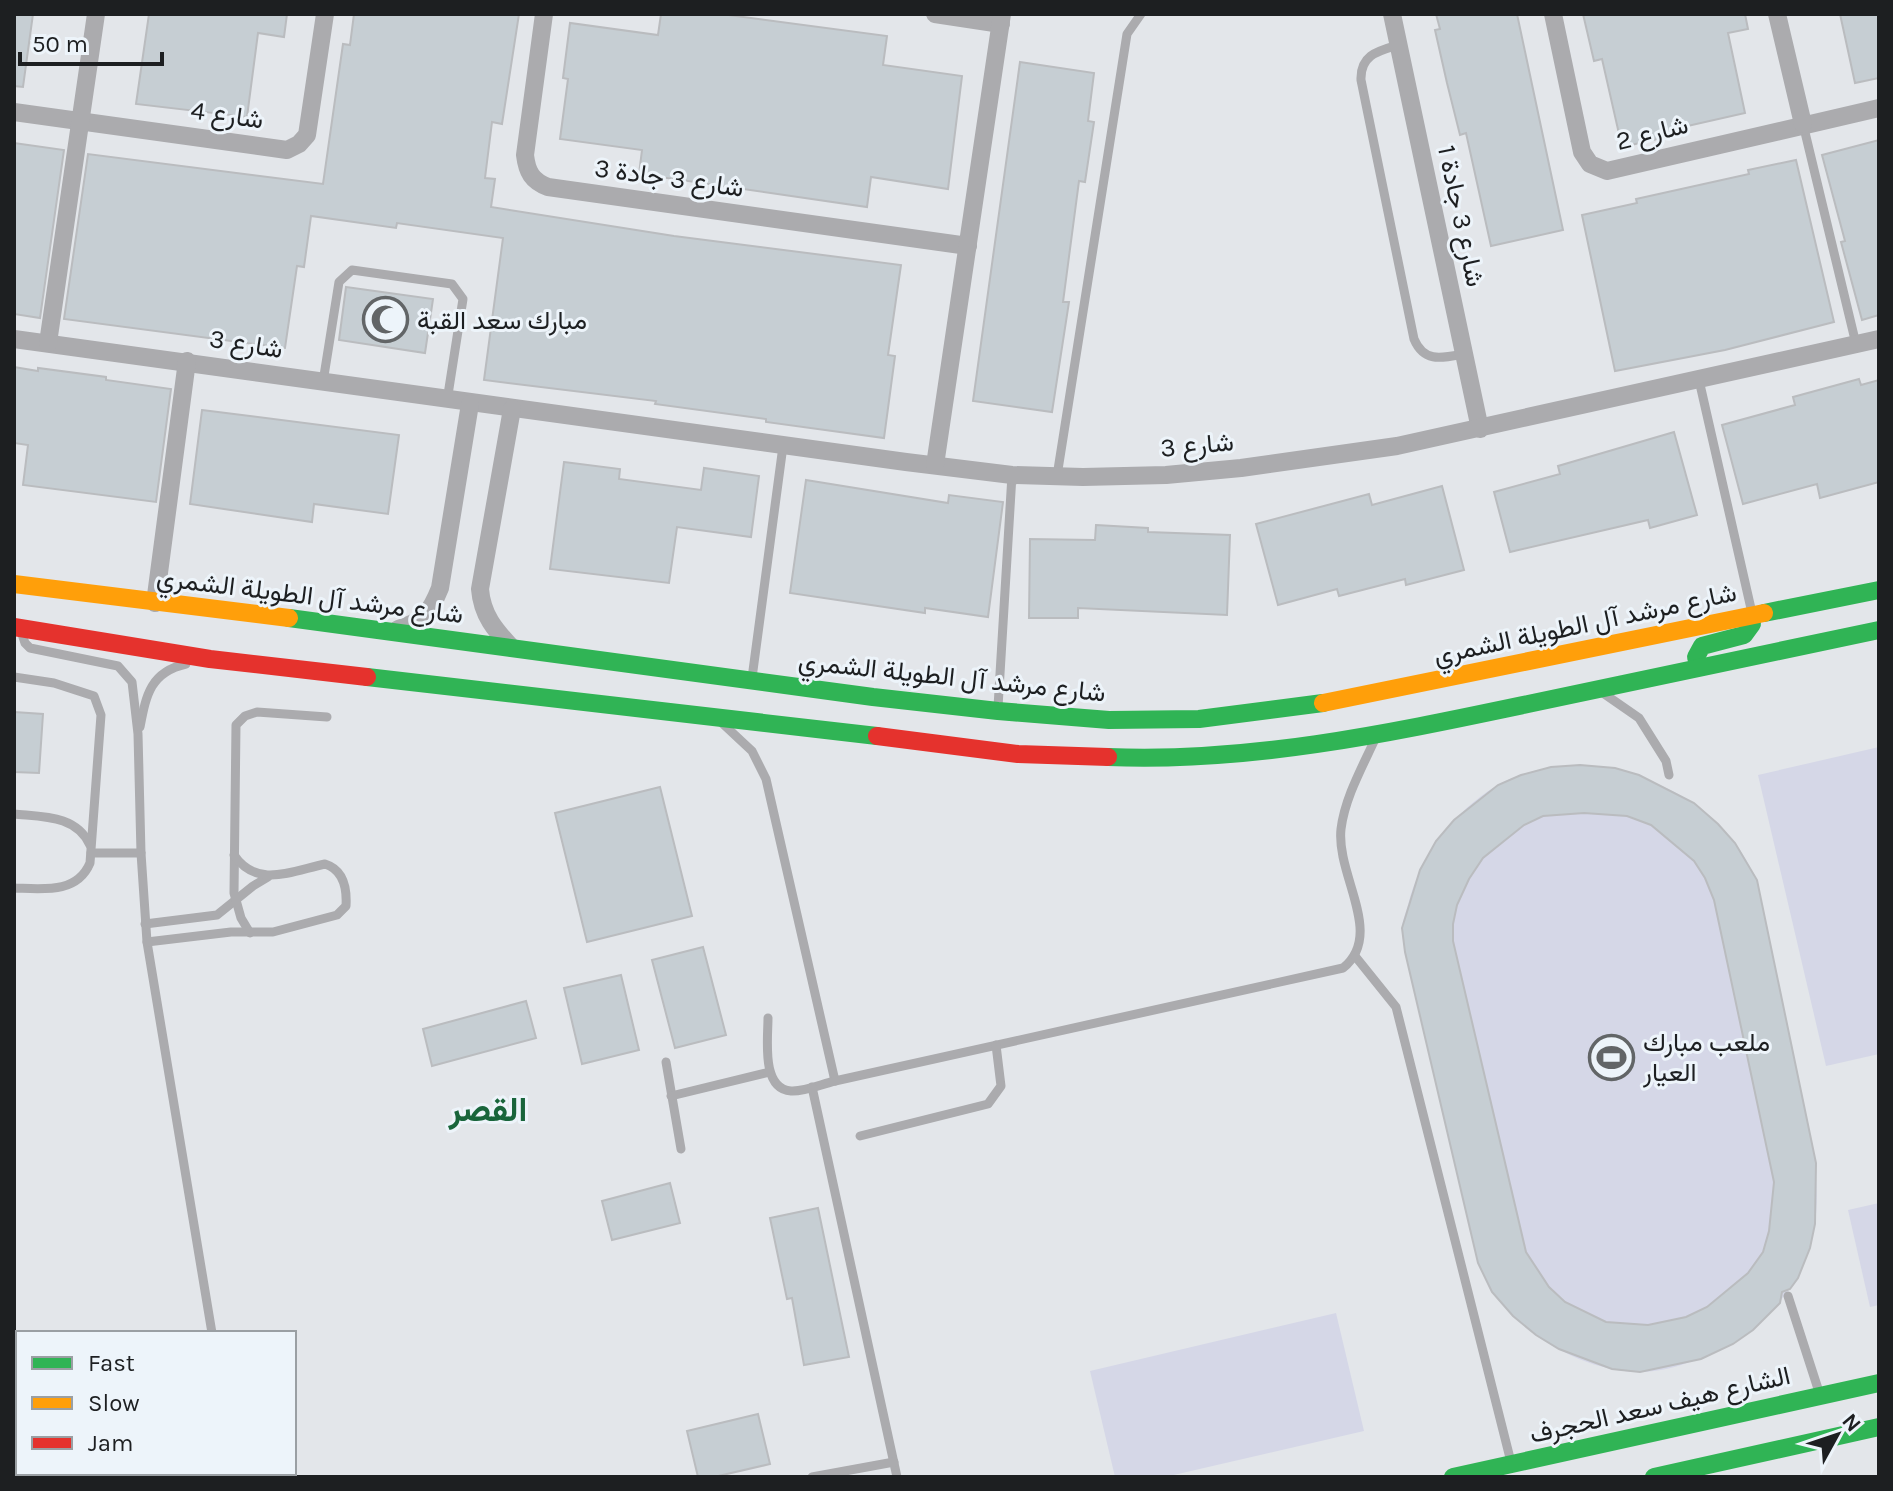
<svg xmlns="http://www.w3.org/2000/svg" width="1893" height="1491" viewBox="0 0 1893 1491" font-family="Karla,Vazirmatn,sans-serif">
<rect width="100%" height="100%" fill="#e3e6ea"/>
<g fill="#d5d7e7">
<path d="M1879,747v307l-53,12 -68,-291z"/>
<path d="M1580,765c59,5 117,29 154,77 9,11 16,25 23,38 13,61 26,122 38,183 11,53 27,106 20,161 -8,52 -40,93 -85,118 -27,16 -58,30 -90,30 -55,0 -113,-35 -146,-77 -7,-9 -11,-22 -16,-32l-73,-311c-1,-7 -3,-17 -3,-25 1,-9 6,-20 8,-30 15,-46 44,-85 86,-111 25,-15 55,-19 84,-21z"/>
<path d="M1879,1203v102l-9,2 -22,-97z"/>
<path d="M1336,1313l28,118 -199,46h-50l-25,-106z"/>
</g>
<g fill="#c6ced3" stroke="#babcbf" stroke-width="2" fill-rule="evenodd">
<path d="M14,14h19l-10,73 -9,-1z"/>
<path d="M149,14h138l-3,23 -26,-4 -11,84 -111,-13z"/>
<path d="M354,14h165l-17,110 -10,-2 -7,56 10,1 -4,28 183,29 227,29 -13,90 7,1 -11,82 -118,-16v-3l-111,-15 1,-3 -172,-21 19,-142 -106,-15 -1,5 -85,-12 -7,51 -7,-1 -12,82 -221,-29 24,-165 235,30 20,-140 7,1z"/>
<path d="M661,14h60l166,22 -4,29 79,11 -14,113 -77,-12 -4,30 -228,-33 3,-24 -82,-11 8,-60 -5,-1 7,-55 88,12z"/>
<path d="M1436,14h81l46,216 -72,16 -25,-113 -6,2 -13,-52 -12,-53 5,-1z"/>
<path d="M1583,14h162l3,15 -20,4 17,80 -62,14 1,6 -62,14 -20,-88 -8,2z"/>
<path d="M1840,14h39v64l-24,5z"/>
<path d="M1020,62l74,11 -6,48 6,1 -9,60 -6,-1 -16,121h6l-17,110 -79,-11z"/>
<path d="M1879,140v175l-17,5 -21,-78 4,-1 -23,-86z"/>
<path d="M14,143l50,7 -24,168 -26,-4z"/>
<path d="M1796,160l38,162 -109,28 -110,21 -33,-156 55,-12 -1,-4 113,-25 -1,-4z"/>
<path d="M346,287l87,12 -8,54 -86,-13z"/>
<path d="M14,367l24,4v-3l68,9v3l65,9 -15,113 -133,-17 5,-40 -14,-2z"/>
<path d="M1859,379l2,6 18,-5v102l-59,16 -3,-14 -74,20 -21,-79 73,-20 -2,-8z"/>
<path d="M202,410l197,25 -11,79 -74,-10 -2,18 -122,-18z"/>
<path d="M1674,432l23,83 -47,13 -2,-8 -138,32 -16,-60 66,-18 -2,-8z"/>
<path d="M564,462l56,7 -1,10 82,11 3,-22 55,8 -8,61 -74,-10 -8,56 -119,-14z"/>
<path d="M806,480l142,23 1,-8 54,7 -15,115 -63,-9v5l-135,-20z"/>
<path d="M1442,486l22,84 -58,15 -1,-6 -66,17 -2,-7 -59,16 -22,-81 113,-30 3,11z"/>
<path d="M1096,525l52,3v4l82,3 -3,80 -149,-7v10h-49l1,-79 65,1z"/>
<path d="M14,712l29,2 -4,59 -25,-1z"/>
<path d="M1580,765l35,3 24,7 55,28 24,21 17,19 22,37 59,283 -1,61 -5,24 -12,30 -8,11 -8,3 -2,11 -27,27 -20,14 -32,15 -61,13 -28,-3 -53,-20 -23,-14 -23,-19 -21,-24 -14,-29 -73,-311 -3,-24 18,-58 16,-29 18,-21 44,-35 23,-10 30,-8zM1584,813l43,3 24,9 43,36 11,17 9,22 60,282 -5,49 -6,21 -15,21 -41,34 -21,10 -38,8 -42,-3 -41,-20 -16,-15 -23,-35 -73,-311v-17l4,-19 12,-26 14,-21 41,-33 19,-9z"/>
<path d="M660,787l32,129 -105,26 -32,-129z"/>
<path d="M703,947l23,88 -51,13 -23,-88z"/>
<path d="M621,975l18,75 -57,14 -18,-76z"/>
<path d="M526,1001l10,37 -104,28 -9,-37z"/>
<path d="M670,1183l10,40 -68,17 -10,-39z"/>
<path d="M818,1208l31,149 -45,8 -12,-67 -5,1 -17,-81z"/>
<path d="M758,1414l12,50 -56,13h-16l-11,-46z"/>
</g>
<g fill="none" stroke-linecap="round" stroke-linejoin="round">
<g stroke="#ababae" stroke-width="9">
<path d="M1398,45c-20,6 -38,10 -37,35l53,259c10,24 28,19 50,15"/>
<path d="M1803,124l53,220"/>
<path d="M1699,380l53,233"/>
<path d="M323,382l16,-100 13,-12 100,14 11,15 -16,102"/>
<path d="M1057,476l70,-442 14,-20"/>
<path d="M21,631l4,12 5,5 88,18 14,16 6,52 3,119 6,89 65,391"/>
<path d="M14,677l40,6 40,13 7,19 -11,148c-13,31 -47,26 -76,25"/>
<path d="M752,678l31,-232"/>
<path d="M1603,693l36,25 27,43 3,14"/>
<path d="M998,707l14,-232"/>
<path d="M722,723l30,28 14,28 69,302 508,-113c42,-34 -7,-92 -2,-139 4,-32 22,-63 35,-92"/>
<path d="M140,727c6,-31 10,-55 46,-63"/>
<path d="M14,814c29,3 62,1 76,31"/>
<path d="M91,853h50"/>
<path d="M145,924l72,-9 36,-29 15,-9"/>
<path d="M250,933l-9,-15 -7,-25 2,-168 9,-9 12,-4 70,5"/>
<path d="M147,942l84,-10h42l64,-17 9,-9c1,-17 -2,-36 -21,-42 -33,7 -68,25 -91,-9"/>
<path d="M1355,956l41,51 115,455"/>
<path d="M768,1018c0,21 -7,71 23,73 13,1 31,-7 44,-10"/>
<path d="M666,1062l15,87"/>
<path d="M812,1087l85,390"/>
<path d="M671,1096l99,-24"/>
<path d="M860,1136l128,-32 13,-18 -5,-41"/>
<path d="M1788,1296l32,99"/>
<path d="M238,1473l1,4"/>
<path d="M812,1477l82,-15"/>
</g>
<g stroke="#ababae" stroke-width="18">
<path d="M544,14l-19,141c2,17 7,26 23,32l420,59"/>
<path d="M935,14l66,10"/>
<path d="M1392,14l88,415"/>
<path d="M1553,14l29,138 8,12 17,7 272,-63"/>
<path d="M1777,14l26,110"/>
<path d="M14,112l273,38 12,-6 8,-9 18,-121"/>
<path d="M14,339l892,123 106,13 71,2 83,-2 75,-7 156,-22 482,-107"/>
<path d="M48,343l48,-329"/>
<path d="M512,409l-32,180c2,26 15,41 32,59"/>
<path d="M935,465l67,-451"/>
<path d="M155,603l32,-242"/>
<path d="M398,629c26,-8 32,-16 42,-41l30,-184"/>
</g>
<g stroke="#30b455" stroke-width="18">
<path d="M1764,613l115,-23"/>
<path d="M289,618l584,79 125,14 111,9 90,-1 124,-16"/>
<path d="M1699,667l-3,-10 6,-11 42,-11 8,-11"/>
<path d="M367,677l510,59"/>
<path d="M1108,757c142,6 282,-24 420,-53 117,-25 234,-49 351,-74"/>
<path d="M1453,1477l426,-94"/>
<path d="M1654,1477l225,-50"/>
</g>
<g stroke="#ff9f0a" stroke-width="18">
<path d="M14,584l275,34"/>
<path d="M1323,703l441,-90"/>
</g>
<g stroke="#e5322d" stroke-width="18">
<path d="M14,627l196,32 157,18"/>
<path d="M877,736l141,18 90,3"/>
</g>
</g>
<defs>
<symbol id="mosque-ring" viewBox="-11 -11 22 22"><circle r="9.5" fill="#edf4fa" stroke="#626567" stroke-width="1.5"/><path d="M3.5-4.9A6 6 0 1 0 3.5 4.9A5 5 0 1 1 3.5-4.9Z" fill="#626567"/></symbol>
<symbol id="stadium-ring" viewBox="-11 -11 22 22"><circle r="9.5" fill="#edf4fa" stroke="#626567" stroke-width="1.5"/><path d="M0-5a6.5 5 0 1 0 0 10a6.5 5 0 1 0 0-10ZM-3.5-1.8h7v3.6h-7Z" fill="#626567"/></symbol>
</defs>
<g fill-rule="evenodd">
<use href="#mosque-ring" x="360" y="294" width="51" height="51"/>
<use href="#stadium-ring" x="1586" y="1032" width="51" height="51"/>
</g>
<g text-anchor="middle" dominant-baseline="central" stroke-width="6" stroke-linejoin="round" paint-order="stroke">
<g font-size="26" fill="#1d1f21" stroke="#edf4fa">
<text transform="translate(227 115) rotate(8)">شارع 4</text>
<text transform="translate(1652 133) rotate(-14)">شارع 2</text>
<text transform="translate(669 178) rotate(8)">شارع 3 جادة 3</text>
<text transform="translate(1461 216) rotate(78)">شارع 3 جادة 1</text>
<text transform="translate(246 344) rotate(9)">شارع 3</text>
<text transform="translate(1197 445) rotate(-5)">شارع 3</text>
<text transform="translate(310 596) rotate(7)">شارع مرشد آل الطويلة الشمري</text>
<text transform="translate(1585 624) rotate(-12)">شارع مرشد آل الطويلة الشمري</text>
<text transform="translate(952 677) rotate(6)">شارع مرشد آل الطويلة الشمري</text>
<text transform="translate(1660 1405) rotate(-13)">الشارع هيف سعد الحجرف</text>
</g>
<g font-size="26" fill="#1d1f21" stroke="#edf4fa" text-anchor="start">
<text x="417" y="320">مبارك سعد القبة</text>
<text x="1643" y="1042">ملعب مبارك<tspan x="1643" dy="30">العيار</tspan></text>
</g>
<g font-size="34" font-weight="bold" fill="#19653b" stroke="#edf4fa">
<text x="488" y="1110">القصر</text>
</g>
</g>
<rect width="1893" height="1491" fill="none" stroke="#1d1f21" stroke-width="32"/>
<rect x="16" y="1331" width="280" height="144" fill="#edf4fa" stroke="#9a9fa3" stroke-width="2"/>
<rect x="32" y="1357" width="40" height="12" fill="#30b455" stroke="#9a9fa3" stroke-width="2"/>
<text x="88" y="1371" font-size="24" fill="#1d1f21">Fast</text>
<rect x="32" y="1397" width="40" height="12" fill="#ff9f0a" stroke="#9a9fa3" stroke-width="2"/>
<text x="88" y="1411" font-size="24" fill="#1d1f21">Slow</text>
<rect x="32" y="1437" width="40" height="12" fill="#e5322d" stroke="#9a9fa3" stroke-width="2"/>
<text x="88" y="1451" font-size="24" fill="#1d1f21">Jam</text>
<g transform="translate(1837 1435) rotate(50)" stroke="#edf4fa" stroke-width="6" paint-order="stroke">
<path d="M0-6L14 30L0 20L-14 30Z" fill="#1d1f21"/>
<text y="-12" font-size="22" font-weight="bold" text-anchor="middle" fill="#1d1f21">N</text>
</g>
<path d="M20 52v12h142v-12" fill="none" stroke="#1d1f21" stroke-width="4"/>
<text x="32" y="52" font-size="24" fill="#1d1f21" stroke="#edf4fa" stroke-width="6" paint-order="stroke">50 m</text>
</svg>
